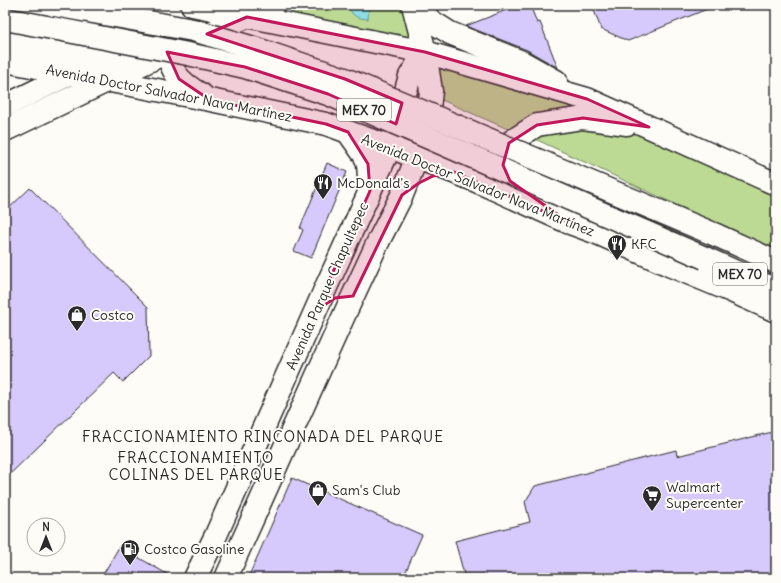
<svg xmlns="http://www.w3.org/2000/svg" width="781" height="583" viewBox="0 0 781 583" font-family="Delius,sans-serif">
<rect width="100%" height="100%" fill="#fdfcf7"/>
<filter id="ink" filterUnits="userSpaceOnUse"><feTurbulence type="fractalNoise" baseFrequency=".025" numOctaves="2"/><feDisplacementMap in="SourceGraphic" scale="8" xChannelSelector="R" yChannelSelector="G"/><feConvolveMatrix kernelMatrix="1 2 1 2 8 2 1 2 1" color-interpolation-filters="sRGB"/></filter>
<g filter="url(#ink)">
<g fill="#bcda93" stroke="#74825f">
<path d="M307,5h100l9,38 -125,-30z"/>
<path d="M434,66l76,17 80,24 -78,24 -77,-34z"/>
<path d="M577,128l54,3 145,64v56l-241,-112 13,-5z"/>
</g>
<path fill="#8cdde6" stroke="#65969b" d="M348,5h21l-1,14c-12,-1 -14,-2 -20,-12z"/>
<g fill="#d6c9fb" stroke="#2b2b2b">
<path d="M519,5h11l7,18 3,-1 18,46 -31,-18 -61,-24z"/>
<path d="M592,5h125l-89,36 -27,-12z"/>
<path d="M327,163l20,9 -36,86 -17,-7 9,-21 -3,-2z"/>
<path d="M30,188l118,119 1,49 -26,26 -9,-9 -109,106v-267z"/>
<path d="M776,431v147h-311l-10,-37 75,-19 -5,-20 10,-16 141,-36 1,6z"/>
<path d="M292,478l130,57 -19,43h-155z"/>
<path d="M119,547l22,12 33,19h-73z"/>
</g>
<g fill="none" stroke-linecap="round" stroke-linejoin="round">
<defs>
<g id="major">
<path d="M192,5l233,47 162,47 189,85"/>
<path d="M415,5l16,16 19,12 72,29 34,19"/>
<path d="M166,38c3,31 9,42 36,57"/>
<path d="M5,61l205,39 116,24 64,23 84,33 96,43 27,10 72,32 60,25 47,21"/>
<path d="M5,106l71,-35"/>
<path d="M5,130l162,-78 106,-47"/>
<path d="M348,132l17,24 3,8 2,27"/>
<path d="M503,164l1,-12 5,-9 28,-18 46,-7 44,6"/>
<path d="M195,578l21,-43 111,-250 63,-138 20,-71 15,-24"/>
<path d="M226,578l120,-267 33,-71 23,-45 15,-38 10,-31 4,-35 -6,-39 -12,-47"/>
</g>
<g id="highway">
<path d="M5,41l130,26"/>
<path d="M716,235l60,27"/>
<path d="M705,258l71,32"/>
</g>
</defs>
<use href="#major" stroke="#2b2b2b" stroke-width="25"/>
<use href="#highway" stroke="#2b2b2b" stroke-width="25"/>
<use href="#major" stroke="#fdfcf7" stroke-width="22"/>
<use href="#highway" stroke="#fdfcf7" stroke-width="22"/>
<defs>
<g id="highway-bridge">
<path d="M54,5l139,25 61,18 91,31 371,156"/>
<path d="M5,19l183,35 57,13 83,27 377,164"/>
</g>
</defs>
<use href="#highway-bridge" stroke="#2b2b2b" stroke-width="25" stroke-linecap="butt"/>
<use href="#highway-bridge" stroke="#fdfcf7" stroke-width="22"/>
</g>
</g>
<path fill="#c2185b" fill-opacity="0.2" stroke="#c2185b" stroke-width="3" stroke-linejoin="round" d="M247,17l178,35 162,47 62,28 -66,-9 -46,7 -28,18 -6,22 7,16 60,42 -116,-51 -21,4 -14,7 -17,12 -49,101 -18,2 -20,13 55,-120 -2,-27 -20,-32 -22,-8 -116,-24 -31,-21 -12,-27 78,15 83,27 68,30 6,-21 -57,-24 -138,-45z"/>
<defs>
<symbol id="restaurant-pin" viewBox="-11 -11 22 30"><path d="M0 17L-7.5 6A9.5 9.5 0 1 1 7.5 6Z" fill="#2b2b2b" stroke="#fdfcf7"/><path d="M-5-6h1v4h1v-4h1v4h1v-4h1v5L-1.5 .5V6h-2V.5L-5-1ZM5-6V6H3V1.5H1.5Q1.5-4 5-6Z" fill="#fff"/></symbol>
<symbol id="shop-pin" viewBox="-11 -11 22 30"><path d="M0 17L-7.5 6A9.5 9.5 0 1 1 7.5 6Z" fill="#2b2b2b" stroke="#fdfcf7"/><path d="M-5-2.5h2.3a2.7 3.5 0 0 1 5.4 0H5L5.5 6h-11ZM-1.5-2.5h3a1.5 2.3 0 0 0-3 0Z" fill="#fff"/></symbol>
<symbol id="supermarket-pin" viewBox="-11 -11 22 30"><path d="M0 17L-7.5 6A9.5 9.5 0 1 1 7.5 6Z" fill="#2b2b2b" stroke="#fdfcf7"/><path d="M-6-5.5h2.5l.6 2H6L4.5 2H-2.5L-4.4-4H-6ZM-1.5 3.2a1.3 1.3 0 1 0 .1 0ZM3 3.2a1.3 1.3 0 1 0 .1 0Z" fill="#fff"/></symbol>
<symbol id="fuel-pin" viewBox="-11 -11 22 30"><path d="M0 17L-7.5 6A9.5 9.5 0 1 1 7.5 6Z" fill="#2b2b2b" stroke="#fdfcf7"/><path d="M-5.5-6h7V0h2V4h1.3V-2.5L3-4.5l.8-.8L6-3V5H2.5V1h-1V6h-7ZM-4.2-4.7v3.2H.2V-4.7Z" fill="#fff"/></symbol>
</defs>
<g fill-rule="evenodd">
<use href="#restaurant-pin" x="312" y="172" width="22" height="30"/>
<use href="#restaurant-pin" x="606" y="233" width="22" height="30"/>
<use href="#shop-pin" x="66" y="304" width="22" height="30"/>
<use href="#shop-pin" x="307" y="479" width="22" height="30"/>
<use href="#supermarket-pin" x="641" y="484" width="22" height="30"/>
<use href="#fuel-pin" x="119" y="538" width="22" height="30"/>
</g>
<g text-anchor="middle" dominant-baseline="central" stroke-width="4" stroke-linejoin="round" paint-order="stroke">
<g fill="#fdfcf7" stroke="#6a6a68" stroke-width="1">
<rect x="337" y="99" width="54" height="22" rx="3"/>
<rect x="713" y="263" width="54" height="22" rx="3"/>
</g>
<g font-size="13" font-weight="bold" fill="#2b2b2b">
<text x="364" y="110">MEX 70</text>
<text x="740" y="274">MEX 70</text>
</g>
<g font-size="14" fill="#2b2b2b" stroke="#fdfcf7">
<text transform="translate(169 93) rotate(11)">Avenida Doctor Salvador Nava Martínez</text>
<text transform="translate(478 185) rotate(22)">Avenida Doctor Salvador Nava Martínez</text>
<text transform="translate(327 286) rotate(-66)">Avenida Parque Chapultepec</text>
</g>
<g font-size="14" fill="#2b2b2b" stroke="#fdfcf7" text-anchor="start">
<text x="337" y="183">McDonald's</text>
<text x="631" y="244">KFC</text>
<text x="91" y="315">Costco</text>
<text x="666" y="487">Walmart<tspan x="666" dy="16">Supercenter</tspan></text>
<text x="332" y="490">Sam's Club</text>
<text x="144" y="549">Costco Gasoline</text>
</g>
<g font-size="15" letter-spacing="1" fill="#2b2b2b" stroke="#fdfcf7">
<text x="263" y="436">FRACCIONAMIENTO RINCONADA DEL PARQUE</text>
<text x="196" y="457">FRACCIONAMIENTO<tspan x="196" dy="17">COLINAS DEL PARQUE</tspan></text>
</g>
</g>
<rect width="781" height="583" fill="none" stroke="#fdfcf7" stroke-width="20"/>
<rect x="10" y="10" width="761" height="563" fill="none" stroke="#2b2b2b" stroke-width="1.5" filter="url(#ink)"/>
<g transform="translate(46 537)"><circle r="19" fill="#fdfcf7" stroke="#a9a8a5"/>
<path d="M0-3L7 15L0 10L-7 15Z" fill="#2b2b2b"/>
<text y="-6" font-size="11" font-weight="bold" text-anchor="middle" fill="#2b2b2b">N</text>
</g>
</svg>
